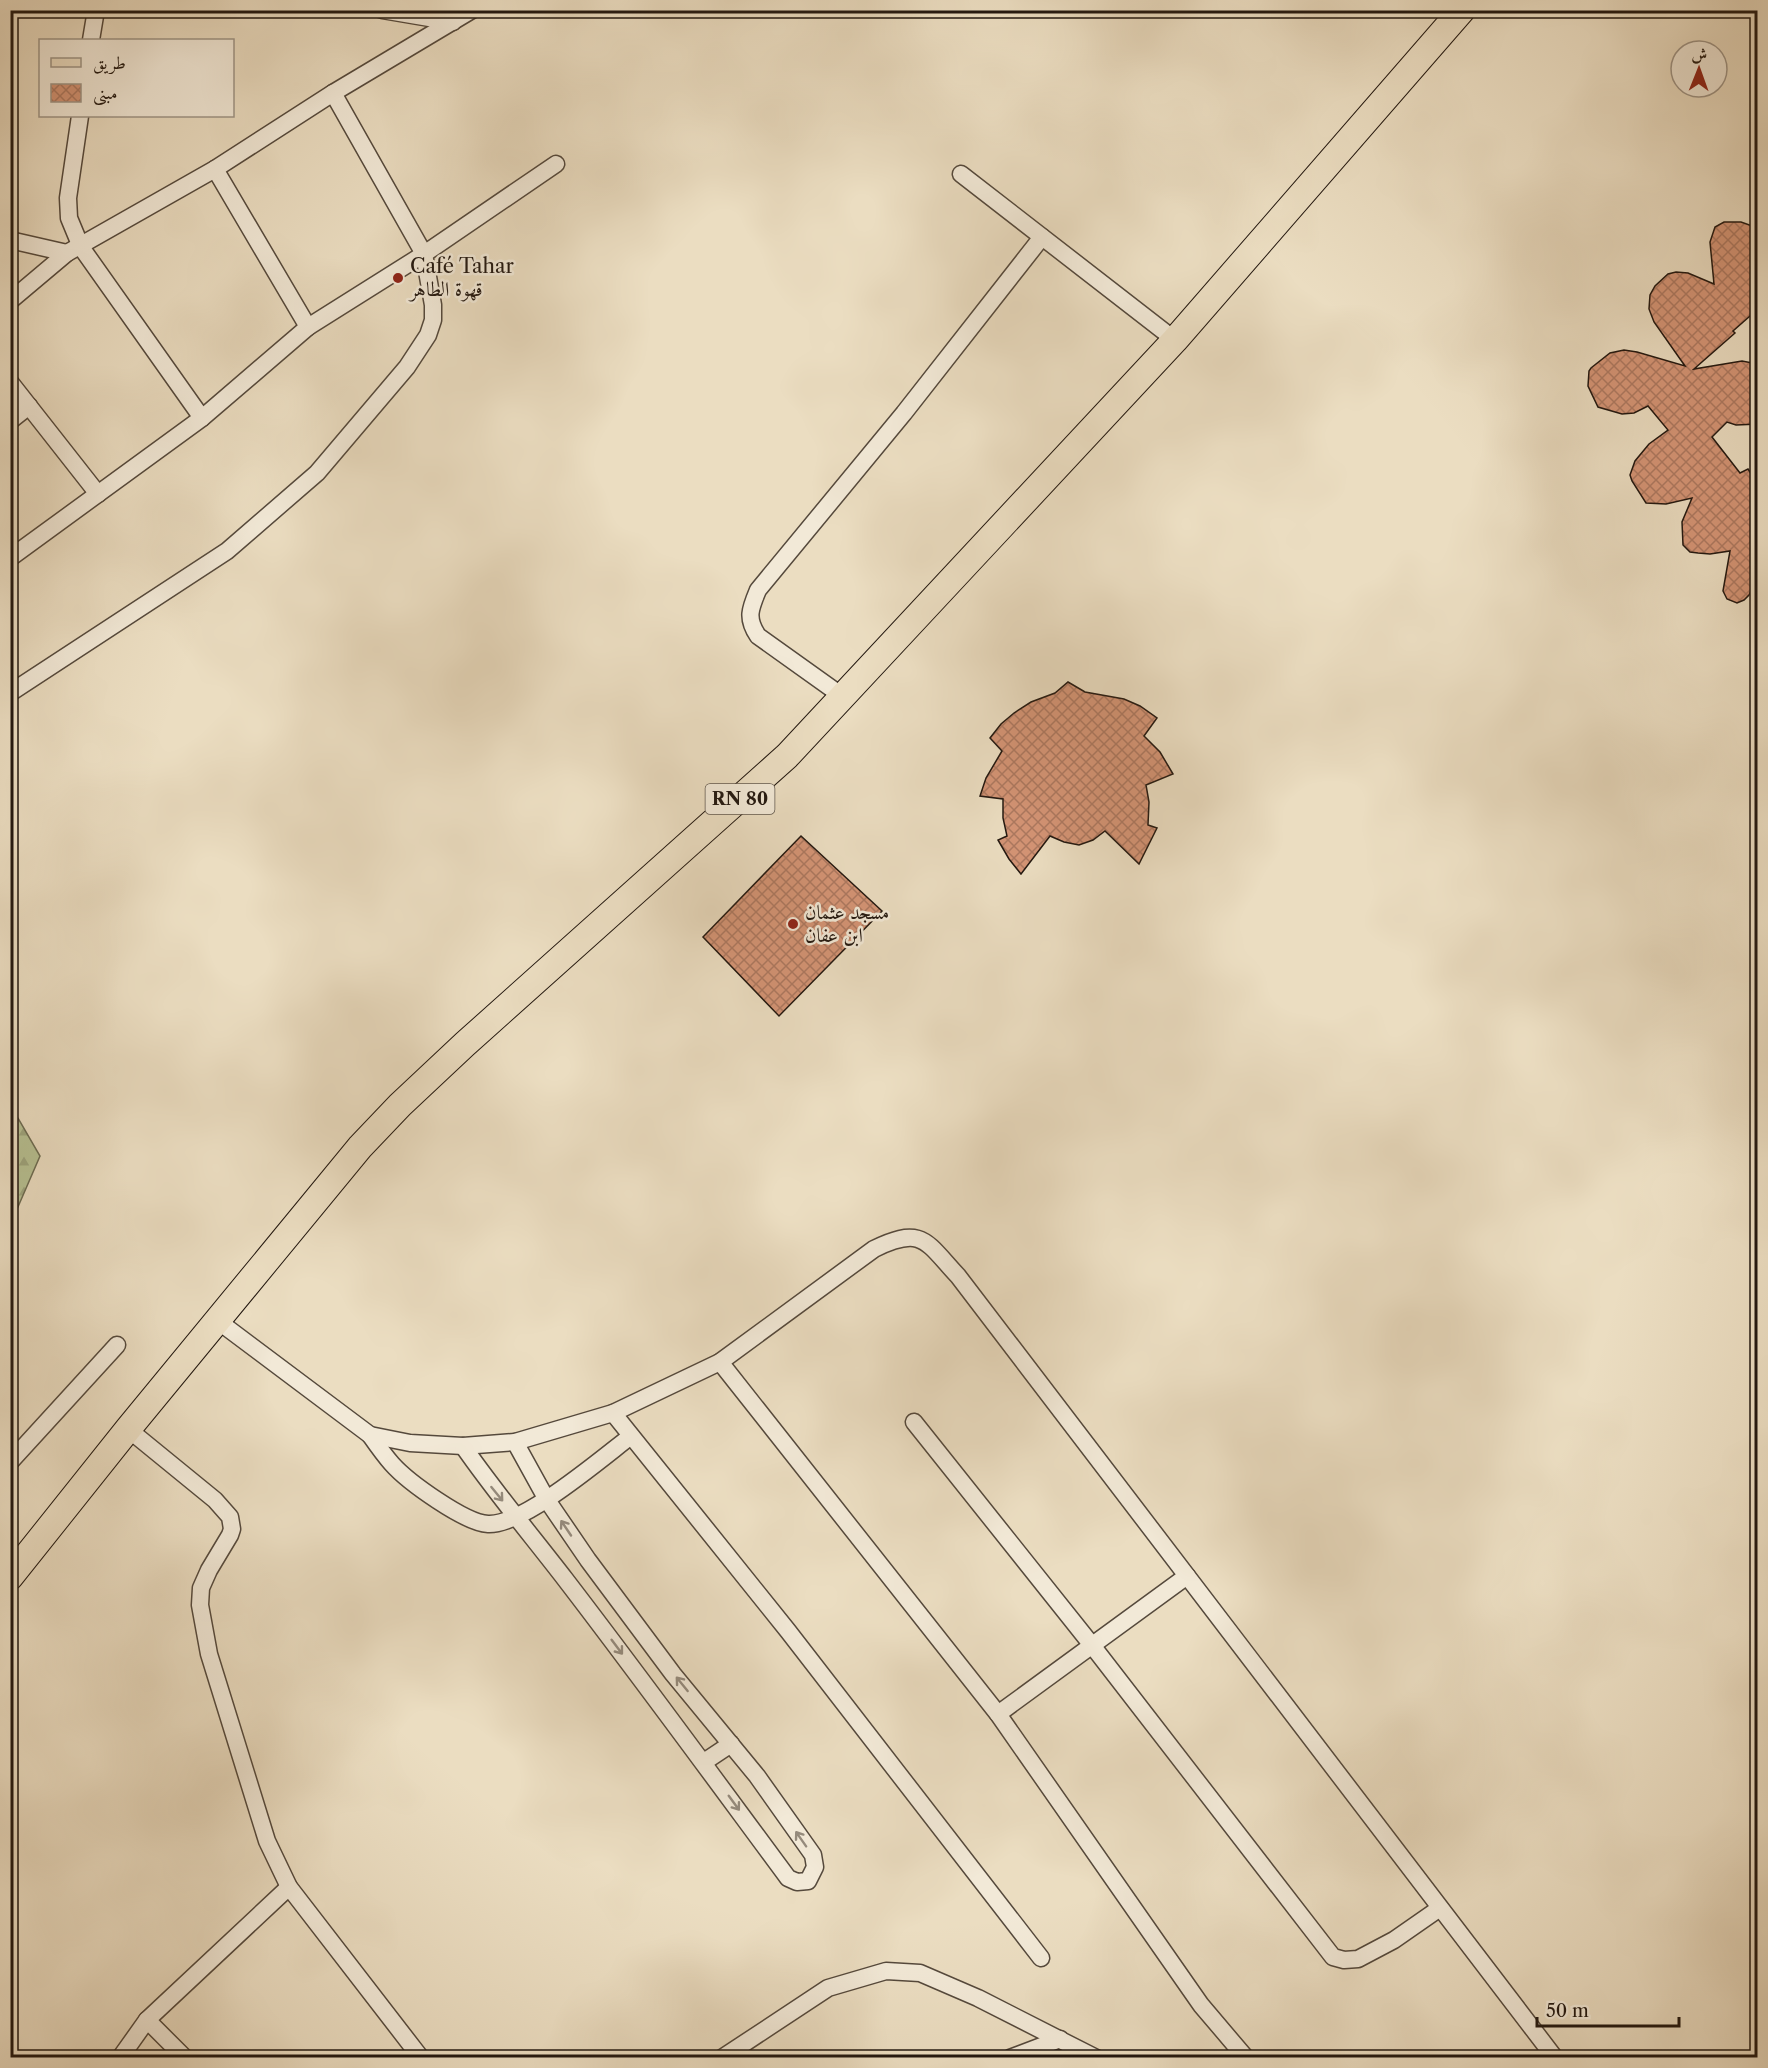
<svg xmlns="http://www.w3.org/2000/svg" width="1768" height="2068" viewBox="0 0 1768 2068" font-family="'Libre Caslon Text',Amiri,serif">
<defs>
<pattern id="forest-firs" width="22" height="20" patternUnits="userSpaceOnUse" patternTransform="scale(1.5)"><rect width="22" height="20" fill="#b7c193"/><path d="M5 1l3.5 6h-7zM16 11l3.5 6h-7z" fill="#9da57e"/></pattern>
<pattern id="building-cross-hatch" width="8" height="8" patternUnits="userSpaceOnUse" patternTransform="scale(1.5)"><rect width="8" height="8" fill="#d49475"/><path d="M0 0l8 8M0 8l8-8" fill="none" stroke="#ac785f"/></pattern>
</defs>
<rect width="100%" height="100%" fill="#ebddc1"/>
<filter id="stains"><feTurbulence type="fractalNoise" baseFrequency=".00333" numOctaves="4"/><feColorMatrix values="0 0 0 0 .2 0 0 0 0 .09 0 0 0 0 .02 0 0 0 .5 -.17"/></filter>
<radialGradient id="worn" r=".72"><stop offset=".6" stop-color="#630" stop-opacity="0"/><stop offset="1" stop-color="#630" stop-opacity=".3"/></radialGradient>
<path fill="url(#forest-firs)" stroke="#6d6c52" stroke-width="1.5" d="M11,1115l7,3 22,38 -29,67z"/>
<g fill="url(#building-cross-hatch)" stroke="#231810" stroke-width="1.5">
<path d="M1724,222h17l17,6v81l-25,22 2,2 -41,36 48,-8 16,3v60l-22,1 -9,-3 -15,15 28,36 8,-4 10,15v92l-9,19 -5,5 -7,3 -10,-4 -4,-8 7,-40 -20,3 -12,-1 -8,-1 -7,-7 -1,-23 10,-24 -26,6 -20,-1 -14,-22 -2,-6 5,-14 14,-17 19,-14 -20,-24 -14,7 -12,1 -24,-7 -10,-21 1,-15 2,-3 19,-15 14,-3 13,2 48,14 -31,-44 -5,-13 1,-14 5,-9 13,-12 8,-2 12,1 26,11 -4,-42 5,-15z"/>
<path d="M1068,682l17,10 39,7 16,7 17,12 -13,18 16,16 13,22 -27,11 3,17 -1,23 9,3 -18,36 -34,-33 -12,9 -14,5 -15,-3 -14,-6 -29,38 -12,-15 -11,-19 9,-4 -4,-18v-19l-23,-3 6,-18 16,-27 -12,-13 11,-14 13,-11 17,-11 24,-9z"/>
<path d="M801,836l81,75 -103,105 -76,-79z"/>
</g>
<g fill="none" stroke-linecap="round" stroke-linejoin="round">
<defs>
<g id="minor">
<path d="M382,10l71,12"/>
<path d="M91,40l5,-30"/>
<path d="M80,116l-12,82 1,20 12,29 121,171"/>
<path d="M215,169l93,158"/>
<path d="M961,174l214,166"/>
<path d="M10,240l57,13"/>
<path d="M10,301l57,-48 148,-84 118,-76 139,-83"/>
<path d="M10,382l88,112"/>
<path d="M10,421l19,-15"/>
<path d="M10,558l192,-140 106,-91 116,-73 132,-90"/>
<path d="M10,693l217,-142 90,-78 90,-106 21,-32 5,-15v-15l-9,-51 -91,-161"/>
<path d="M842,696l-84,-60c-12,-18 -8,-27 0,-46l146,-177 138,-176"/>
<path d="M218,1321l152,114 40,8 53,3 52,-4 98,-29 107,-51 154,-113c49,-24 52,-7 84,27l597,782"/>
<path d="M720,1362l278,352 203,291 45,53"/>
<path d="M613,1413l175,218 253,327"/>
<path d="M914,1422l177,222 242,313 11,3 14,-1 36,-19 46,-32"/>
<path d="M128,1429l87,71 15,17 2,12 -2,6 -21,35 -8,18 -1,17 9,49 58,187 22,46 132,171"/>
<path d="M370,1435c7,10 14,20 22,29 16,18 73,59 96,60 35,2 114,-66 143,-88"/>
<path d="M463,1446c32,46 68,89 102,133 76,99 149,199 223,299l9,4 11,-1 7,-14 -2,-12 -56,-79 -84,-102 -85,-114 -41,-60 -32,-58"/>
<path d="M10,1462l107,-117"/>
<path d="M998,1714l189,-138"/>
<path d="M704,1762l27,-18"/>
<path d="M147,2020l38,38"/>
<path d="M120,2058l27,-38 142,-133"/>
<path d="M722,2058l106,-70 58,-17 34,2 58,25 118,60"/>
<path d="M1010,2058l50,-19"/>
</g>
<path id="primary" d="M10,1577l118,-148 232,-282 40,-42 65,-61 322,-288 388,-416 287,-330"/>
</defs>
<use href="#minor" stroke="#55493c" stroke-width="19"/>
<use href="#primary" stroke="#231810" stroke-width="28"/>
<use href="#minor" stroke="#f2e9d7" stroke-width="16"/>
<use href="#primary" stroke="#ebddc1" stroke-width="26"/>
</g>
<defs><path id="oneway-shaft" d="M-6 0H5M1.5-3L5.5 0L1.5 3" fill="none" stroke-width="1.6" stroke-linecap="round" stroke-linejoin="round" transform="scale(1.5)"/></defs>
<g stroke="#958b7d">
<use href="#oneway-shaft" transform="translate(497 1494) rotate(51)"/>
<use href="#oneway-shaft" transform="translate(566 1528) rotate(-124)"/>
<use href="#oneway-shaft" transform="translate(617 1647) rotate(53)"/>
<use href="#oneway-shaft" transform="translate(682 1684) rotate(-129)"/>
<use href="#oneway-shaft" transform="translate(734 1803) rotate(54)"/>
<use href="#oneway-shaft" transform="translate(801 1839) rotate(-125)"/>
</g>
<g fill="#8f2418" stroke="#f2e9d7" stroke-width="2">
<circle cx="398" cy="278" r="6"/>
<circle cx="793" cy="924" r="6"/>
</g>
<g text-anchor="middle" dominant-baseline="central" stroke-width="5" stroke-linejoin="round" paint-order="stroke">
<rect fill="#f2e9d7" stroke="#61574c" stroke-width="1.5" x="705.5" y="784" width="69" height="30" rx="4.5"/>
<g font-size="18" font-weight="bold" fill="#231810">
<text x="740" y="799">RN 80</text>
</g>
<g font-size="20" fill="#231810" stroke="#f2e9d7" text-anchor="start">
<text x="410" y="266">Café Tahar<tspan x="410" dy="23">قهوة الطاهر</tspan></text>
<text x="805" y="912">مسجد عثمان<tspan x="805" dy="23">ابن عفان</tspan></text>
</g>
</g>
<rect width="1768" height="2068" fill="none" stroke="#ebddc1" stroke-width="36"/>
<rect x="12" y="12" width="1744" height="2044" fill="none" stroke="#231810" stroke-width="3"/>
<rect x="18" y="18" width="1732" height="2032" fill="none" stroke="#231810" stroke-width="1.5"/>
<rect x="39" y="39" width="195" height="78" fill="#f2e9d7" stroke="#9f9587" stroke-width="1.5"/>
<rect x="51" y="58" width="30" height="9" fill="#ebddc1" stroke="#9f9587" stroke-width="1.5"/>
<text x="93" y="69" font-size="18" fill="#231810">طريق</text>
<rect x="51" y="84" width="30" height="18" fill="url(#building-cross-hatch)" stroke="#9f9587" stroke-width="1.5"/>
<text x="93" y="99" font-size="18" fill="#231810">مبنى</text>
<g transform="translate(1699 69) rotate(1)"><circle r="28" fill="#f2e9d7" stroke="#9f9587" stroke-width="1.5"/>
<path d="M0-4.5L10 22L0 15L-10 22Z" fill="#8f2418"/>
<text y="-9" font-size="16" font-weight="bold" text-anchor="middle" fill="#231810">ش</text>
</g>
<path d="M1537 2017v9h142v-9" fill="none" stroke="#231810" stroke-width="3"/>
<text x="1546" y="2017" font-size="18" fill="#231810" stroke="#f2e9d7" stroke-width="4.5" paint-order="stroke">50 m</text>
<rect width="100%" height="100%" filter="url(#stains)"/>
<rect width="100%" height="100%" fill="url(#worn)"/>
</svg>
